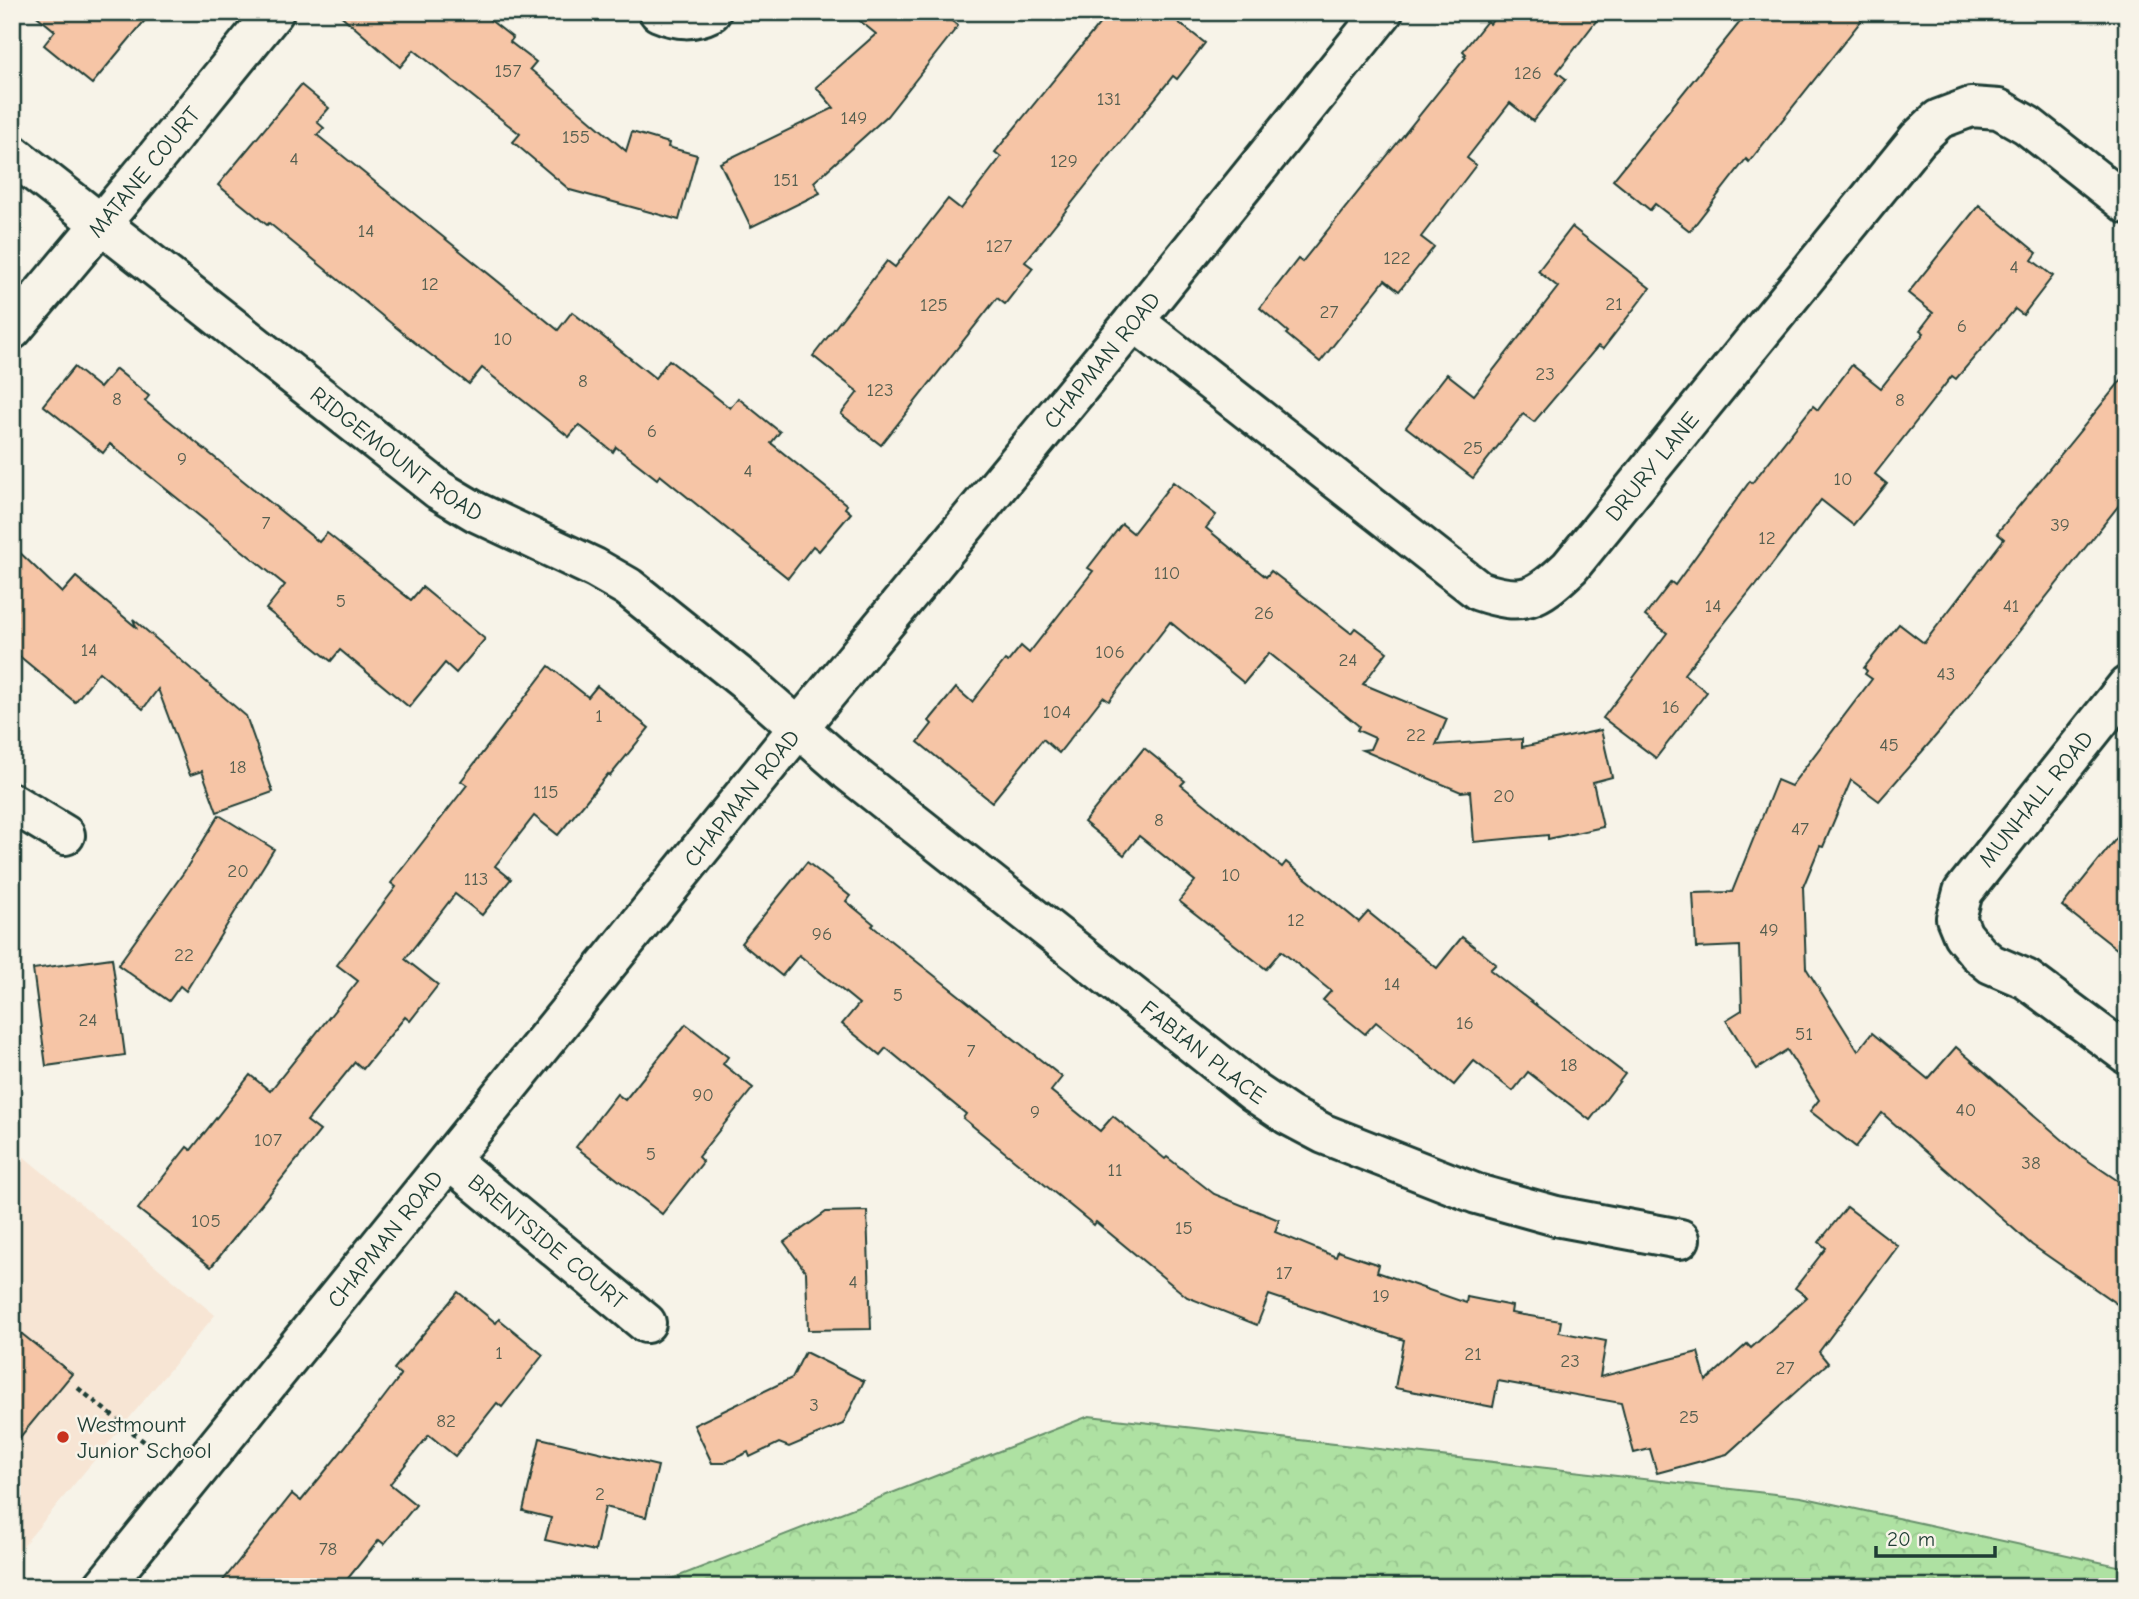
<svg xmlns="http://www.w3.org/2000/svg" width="2139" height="1599" viewBox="0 0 2139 1599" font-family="'Comic Neue',sans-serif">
<defs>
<pattern id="park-crowns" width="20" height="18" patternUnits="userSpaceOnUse" patternTransform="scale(1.75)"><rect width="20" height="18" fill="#aee1a2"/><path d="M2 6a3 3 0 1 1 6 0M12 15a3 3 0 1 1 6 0" fill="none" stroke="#95c28c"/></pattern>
</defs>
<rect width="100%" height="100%" fill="#f7f3e8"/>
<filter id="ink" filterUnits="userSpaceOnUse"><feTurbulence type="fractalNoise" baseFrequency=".0143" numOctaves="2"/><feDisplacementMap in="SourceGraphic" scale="14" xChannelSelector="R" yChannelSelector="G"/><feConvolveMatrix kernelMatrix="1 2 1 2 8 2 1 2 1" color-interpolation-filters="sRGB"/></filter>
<g filter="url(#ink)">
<path fill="#f7e5d4" d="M12,1147l203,168 -203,244z"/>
<path fill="url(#park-crowns)" stroke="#668f6b" stroke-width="2" d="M1089,1416l712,81 326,71v19h-1476z"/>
<g fill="#f6c5a6" stroke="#1f3d34" stroke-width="2">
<path d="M32,12h120l-60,72 -48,-39 11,-14z"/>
<path d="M337,12h143l33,26 -3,4 26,20 -6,7 96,82 6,-19 37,11 -1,4 29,8 -18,65 -109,-30 -57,-48 7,-8 -106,-84 -14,17z"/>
<path d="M849,12h92l17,14 -71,90 -73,66 6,11 -69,34 -31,-64 114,-55 -18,-21 60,-53z"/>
<path d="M1109,12h56l40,31 -28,36 -4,-3 -148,186 8,6 -28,36 -8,-6 -116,147 -40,-31 17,-22 -45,-36 74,-95 8,6 53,-68 13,10 40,-52 -6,-5z"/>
<path d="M1499,12h104l-46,60 9,7 -33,42 -23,-18 -43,55 9,7 -55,72 13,10 -35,44 -14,-11 -65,82 -34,-28 2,-2 -28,-24 38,-49 4,3 164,-205 -2,-1 2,-2 -3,-3 24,-30 3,3z"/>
<path d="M1748,12h120l-119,150 -3,-3 -56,72 -35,-27 -5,6 -37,-30z"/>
<path d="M301,85l28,23 -12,14 7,6 -7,7 241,195 14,-18 83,66 14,-18 61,48 8,-10 42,34 -9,11 76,62 -2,3 6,5 -32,38 -6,-5 -25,32 -128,-103 -3,4 -41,-32 -3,5 -34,-27 -10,12 -87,-69 -13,16 -55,-42 -145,-119 -2,2 -49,-40z"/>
<path d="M1979,205l58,48 -5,7 21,16 -30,39 -8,-6 -59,70 -4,-3 -77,98 12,10 -34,41 -32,-25 -66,87 -1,-1 -70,88 23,18 -51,66 -53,-40 64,-85 -22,-17 26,-34 4,3 75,-104 2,2 61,-77 5,4 34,-45 29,23 43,-55 -4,-3 13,-17 -25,-20z"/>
<path d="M1572,227l78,61 -47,61 -5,-3 -64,76 -11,-8 -50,64 -67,-51 41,-53 27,21 84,-108 -20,-16z"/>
<path d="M74,367l26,21 16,-19 33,27 -4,5 174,141 8,-9 84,67 11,-13 63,52 -29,34 -11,-10 -36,44 -69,-57 -9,11 -65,-52 19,-24 -175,-141 -7,9 -60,-48z"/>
<path d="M2127,373v122l-187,236 -61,70 -28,-21 -28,67 -3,-1 -17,41 3,81 52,83 14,-18 56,46 28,-32 124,108 47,32v124l-95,-66 -150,-132 -26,34 -46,-36 9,-11 -32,-50 -30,19 -31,-49 16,-10 -2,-64 -44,2 -3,-55 39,-1 45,-112 14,6 81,-107 -7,-5 2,-3 -3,-3 35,-44 25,19 80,-104 -7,-6z"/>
<path d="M1173,482l43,33 -10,13 60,49 5,-6 80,62 4,-5 32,24 -24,32 84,35 -11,26 86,-6v8l79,-17 11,47 -19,5 10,45 -55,12v-4l-74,7 -4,-51 -9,1 -99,-42 8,-1 5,-11 -18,-8 2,-4 -90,-73 -25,30 -74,-61 -61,79 -6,-4 -44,56 -16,-14 -51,63 -74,-60 14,-18 -3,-3 27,-33 16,14 33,-42 3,2 13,-16 8,7 64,-82 -5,-3 34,-44 11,9z"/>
<path d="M12,545l50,48 14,-16 60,50 -3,-8 113,97 27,76 -56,20 -15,-41 -12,4 -32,-86 -15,20 -44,-37 -24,30 -63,-52z"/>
<path d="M549,666l39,31 9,-11 52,42 -39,48 -2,-2 -50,61 -24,-19 -39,50 16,13 -29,36 -27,-21 -50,65 33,26 -28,36 -5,-4 -42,52 -8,-7 -48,59 13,10 -109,136 -73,-58 49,-62 4,3 59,-75 20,16 88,-110 -21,-16 59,-78 -5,-4 76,-98 -6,-4z"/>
<path d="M1144,748l41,33 -4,4 101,82 4,-5 73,60 9,-10 69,56 25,-31 34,27 -6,6 135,104 -35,46 -62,-48 -15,19 -39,-30 -20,24 -78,-63 -11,12 -42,-34 8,-9 -50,-40 -15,18 -87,-68 16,-20 -56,-45 -15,19 -40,-33z"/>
<path d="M219,815l55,34 -88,142 -6,-5 -11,15 -51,-36 66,-93z"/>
<path d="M2127,825v132l-65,-51z"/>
<path d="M807,862l43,34 -4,5 28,23 -2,2 190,151 -11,14 49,40 13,-15 52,43 2,-2 47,37 65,26 -4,12 61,25 2,-6 41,14 -2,7 89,31 1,-6 45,9 -1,7 50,8 -2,11 47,9 -6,36 98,-25 8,29 41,-37 4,4 56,-51 -12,-9 31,-40 -7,-6 28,-35 51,39 -79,106 9,11 -101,91 -70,19 -7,-24 -16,4 -13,-50 -123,-22 -5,26 -98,-19 9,-48 -135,-45 -12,30 -70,-28 -91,-75 -2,3 -131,-107 3,-4 -80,-66 -6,7 -38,-31 17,-20 -60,-49 -17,21 -41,-33z"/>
<path d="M112,958l13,97 -79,11 -13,-97z"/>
<path d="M686,1024l42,33 -5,7 30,24 -55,69 5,5 -41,52 -86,-67 41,-53 8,6z"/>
<path d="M867,1211l4,118 -63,1 -2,-58 -22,-30 42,-30z"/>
<path d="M458,1292l38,31 3,-4 44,36 -41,52 -5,-4 -42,53 -26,-21 -39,49 26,21 -32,39 -5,-4 -38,47h-123l74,-93 9,7 65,-80 35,-46 -7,-6z"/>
<path d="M12,1326l60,48 -60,73z"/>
<path d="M805,1352l59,29 -21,43 -54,23 -10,-4 -29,14 -2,-5 -23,11h-13l-18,-38 98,-47z"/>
<path d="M540,1438l118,28 -12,51 -41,-10 -10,44 -50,-11 6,-22 -28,-7z"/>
</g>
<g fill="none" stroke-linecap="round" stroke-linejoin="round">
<defs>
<g id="minor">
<path d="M659,12c19,8 34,9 52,0"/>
<path id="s1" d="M12,154l427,336 37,22 119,56 33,19 116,93 104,91 406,321 34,23 36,19 153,60 79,22 124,23"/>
<path id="s2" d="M1134,321l345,270c45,15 57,8 91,-24l348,-428 21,-20 32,-12 28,2 28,16 100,79"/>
<path id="s3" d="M12,330l133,-159 129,-159"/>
<path d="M2127,686l-164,206 -7,26 7,17 15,18 13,11 35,15 101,75"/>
<path d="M12,803l53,32"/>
<path id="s4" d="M449,1160l197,163"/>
<path id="s5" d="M103,1587l696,-860 335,-406 249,-309"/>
</g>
</defs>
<use href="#minor" stroke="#1f3d34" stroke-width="44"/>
<path stroke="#1f3d34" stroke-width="4.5" stroke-dasharray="5 5" stroke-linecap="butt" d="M78,1388l74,60"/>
<use href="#minor" stroke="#f7f3e8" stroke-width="38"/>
</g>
</g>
<circle fill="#c8321e" stroke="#f7f3e8" stroke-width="2.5" cx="63" cy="1437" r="7"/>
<g text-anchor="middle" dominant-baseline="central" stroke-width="5" stroke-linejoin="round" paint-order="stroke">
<g font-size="19" fill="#555f50">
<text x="508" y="71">157</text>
<text x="1528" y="73">126</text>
<text x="1109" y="99">131</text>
<text x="854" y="118">149</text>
<text x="576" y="137">155</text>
<text x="294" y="159">4</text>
<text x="1064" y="161">129</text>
<text x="786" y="180">151</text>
<text x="366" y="231">14</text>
<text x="999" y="246">127</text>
<text x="1397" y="258">122</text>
<text x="2014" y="267">4</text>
<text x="430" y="284">12</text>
<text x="1614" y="304">21</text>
<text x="934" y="305">125</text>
<text x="1329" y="312">27</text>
<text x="1962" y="326">6</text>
<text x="503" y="339">10</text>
<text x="1545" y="374">23</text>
<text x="583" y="381">8</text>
<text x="880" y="390">123</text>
<text x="117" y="399">8</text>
<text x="1900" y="400">8</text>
<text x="652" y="431">6</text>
<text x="1473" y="448">25</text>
<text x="182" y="459">9</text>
<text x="748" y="471">4</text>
<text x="1843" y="479">10</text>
<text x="266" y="523">7</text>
<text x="2060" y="525">39</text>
<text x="1767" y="538">12</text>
<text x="1167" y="573">110</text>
<text x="341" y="601">5</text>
<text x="1713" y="606">14</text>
<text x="2011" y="606">41</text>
<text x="1264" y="613">26</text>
<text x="89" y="650">14</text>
<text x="1110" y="652">106</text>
<text x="1348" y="660">24</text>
<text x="1946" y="674">43</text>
<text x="1671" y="707">16</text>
<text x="1057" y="712">104</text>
<text x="599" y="716">1</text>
<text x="1416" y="735">22</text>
<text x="1889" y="745">45</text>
<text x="238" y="767">18</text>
<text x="546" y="792">115</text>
<text x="1504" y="796">20</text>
<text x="1159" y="820">8</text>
<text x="1800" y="829">47</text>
<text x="238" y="871">20</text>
<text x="1231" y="875">10</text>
<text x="476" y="879">113</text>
<text x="1296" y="920">12</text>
<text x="1769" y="930">49</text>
<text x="822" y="934">96</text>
<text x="184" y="955">22</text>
<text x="1392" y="984">14</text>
<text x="898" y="995">5</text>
<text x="88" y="1020">24</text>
<text x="1465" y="1023">16</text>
<text x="1804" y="1034">51</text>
<text x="971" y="1051">7</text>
<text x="1569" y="1065">18</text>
<text x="703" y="1095">90</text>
<text x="1966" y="1110">40</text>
<text x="1035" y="1112">9</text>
<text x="268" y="1140">107</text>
<text x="651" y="1154">5</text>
<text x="2031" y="1163">38</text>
<text x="1115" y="1170">11</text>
<text x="206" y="1221">105</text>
<text x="1184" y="1228">15</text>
<text x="1284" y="1273">17</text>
<text x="853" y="1282">4</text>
<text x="1381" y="1296">19</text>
<text x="499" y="1353">1</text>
<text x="1473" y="1354">21</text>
<text x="1570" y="1361">23</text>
<text x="1785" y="1368">27</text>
<text x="814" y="1405">3</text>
<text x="1689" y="1417">25</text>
<text x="446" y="1421">82</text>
<text x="600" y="1494">2</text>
<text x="328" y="1549">78</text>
</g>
<g font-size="23" fill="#1f3d34" stroke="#f7f3e8">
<text stroke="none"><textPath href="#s3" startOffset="206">MATANE COURT</textPath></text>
<text stroke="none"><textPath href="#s5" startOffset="1582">CHAPMAN ROAD</textPath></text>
<text stroke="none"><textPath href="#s1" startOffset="488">RIDGEMOUNT ROAD</textPath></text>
<text stroke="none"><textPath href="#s2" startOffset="670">DRURY LANE</textPath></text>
<text stroke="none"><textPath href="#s5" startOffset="1015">CHAPMAN ROAD</textPath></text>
<text transform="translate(2036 799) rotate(-51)">MUNHALL ROAD</text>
<text stroke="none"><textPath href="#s1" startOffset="1496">FABIAN PLACE</textPath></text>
<text stroke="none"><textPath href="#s5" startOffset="448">CHAPMAN ROAD</textPath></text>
<text stroke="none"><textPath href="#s4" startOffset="128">BRENTSIDE COURT</textPath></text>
</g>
<g font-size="23" fill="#1f3d34" stroke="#f7f3e8" text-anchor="start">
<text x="77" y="1424">Westmount<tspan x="77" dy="26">Junior School</tspan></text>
</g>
</g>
<rect width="2139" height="1599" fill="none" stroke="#f7f3e8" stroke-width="42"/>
<rect x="21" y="21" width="2097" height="1557" fill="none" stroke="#1f3d34" stroke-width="2.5" filter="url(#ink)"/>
<path d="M1876 1546v10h119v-10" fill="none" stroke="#1f3d34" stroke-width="3.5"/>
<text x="1887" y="1546" font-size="21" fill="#1f3d34" stroke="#f7f3e8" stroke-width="5" paint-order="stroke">20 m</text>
</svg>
